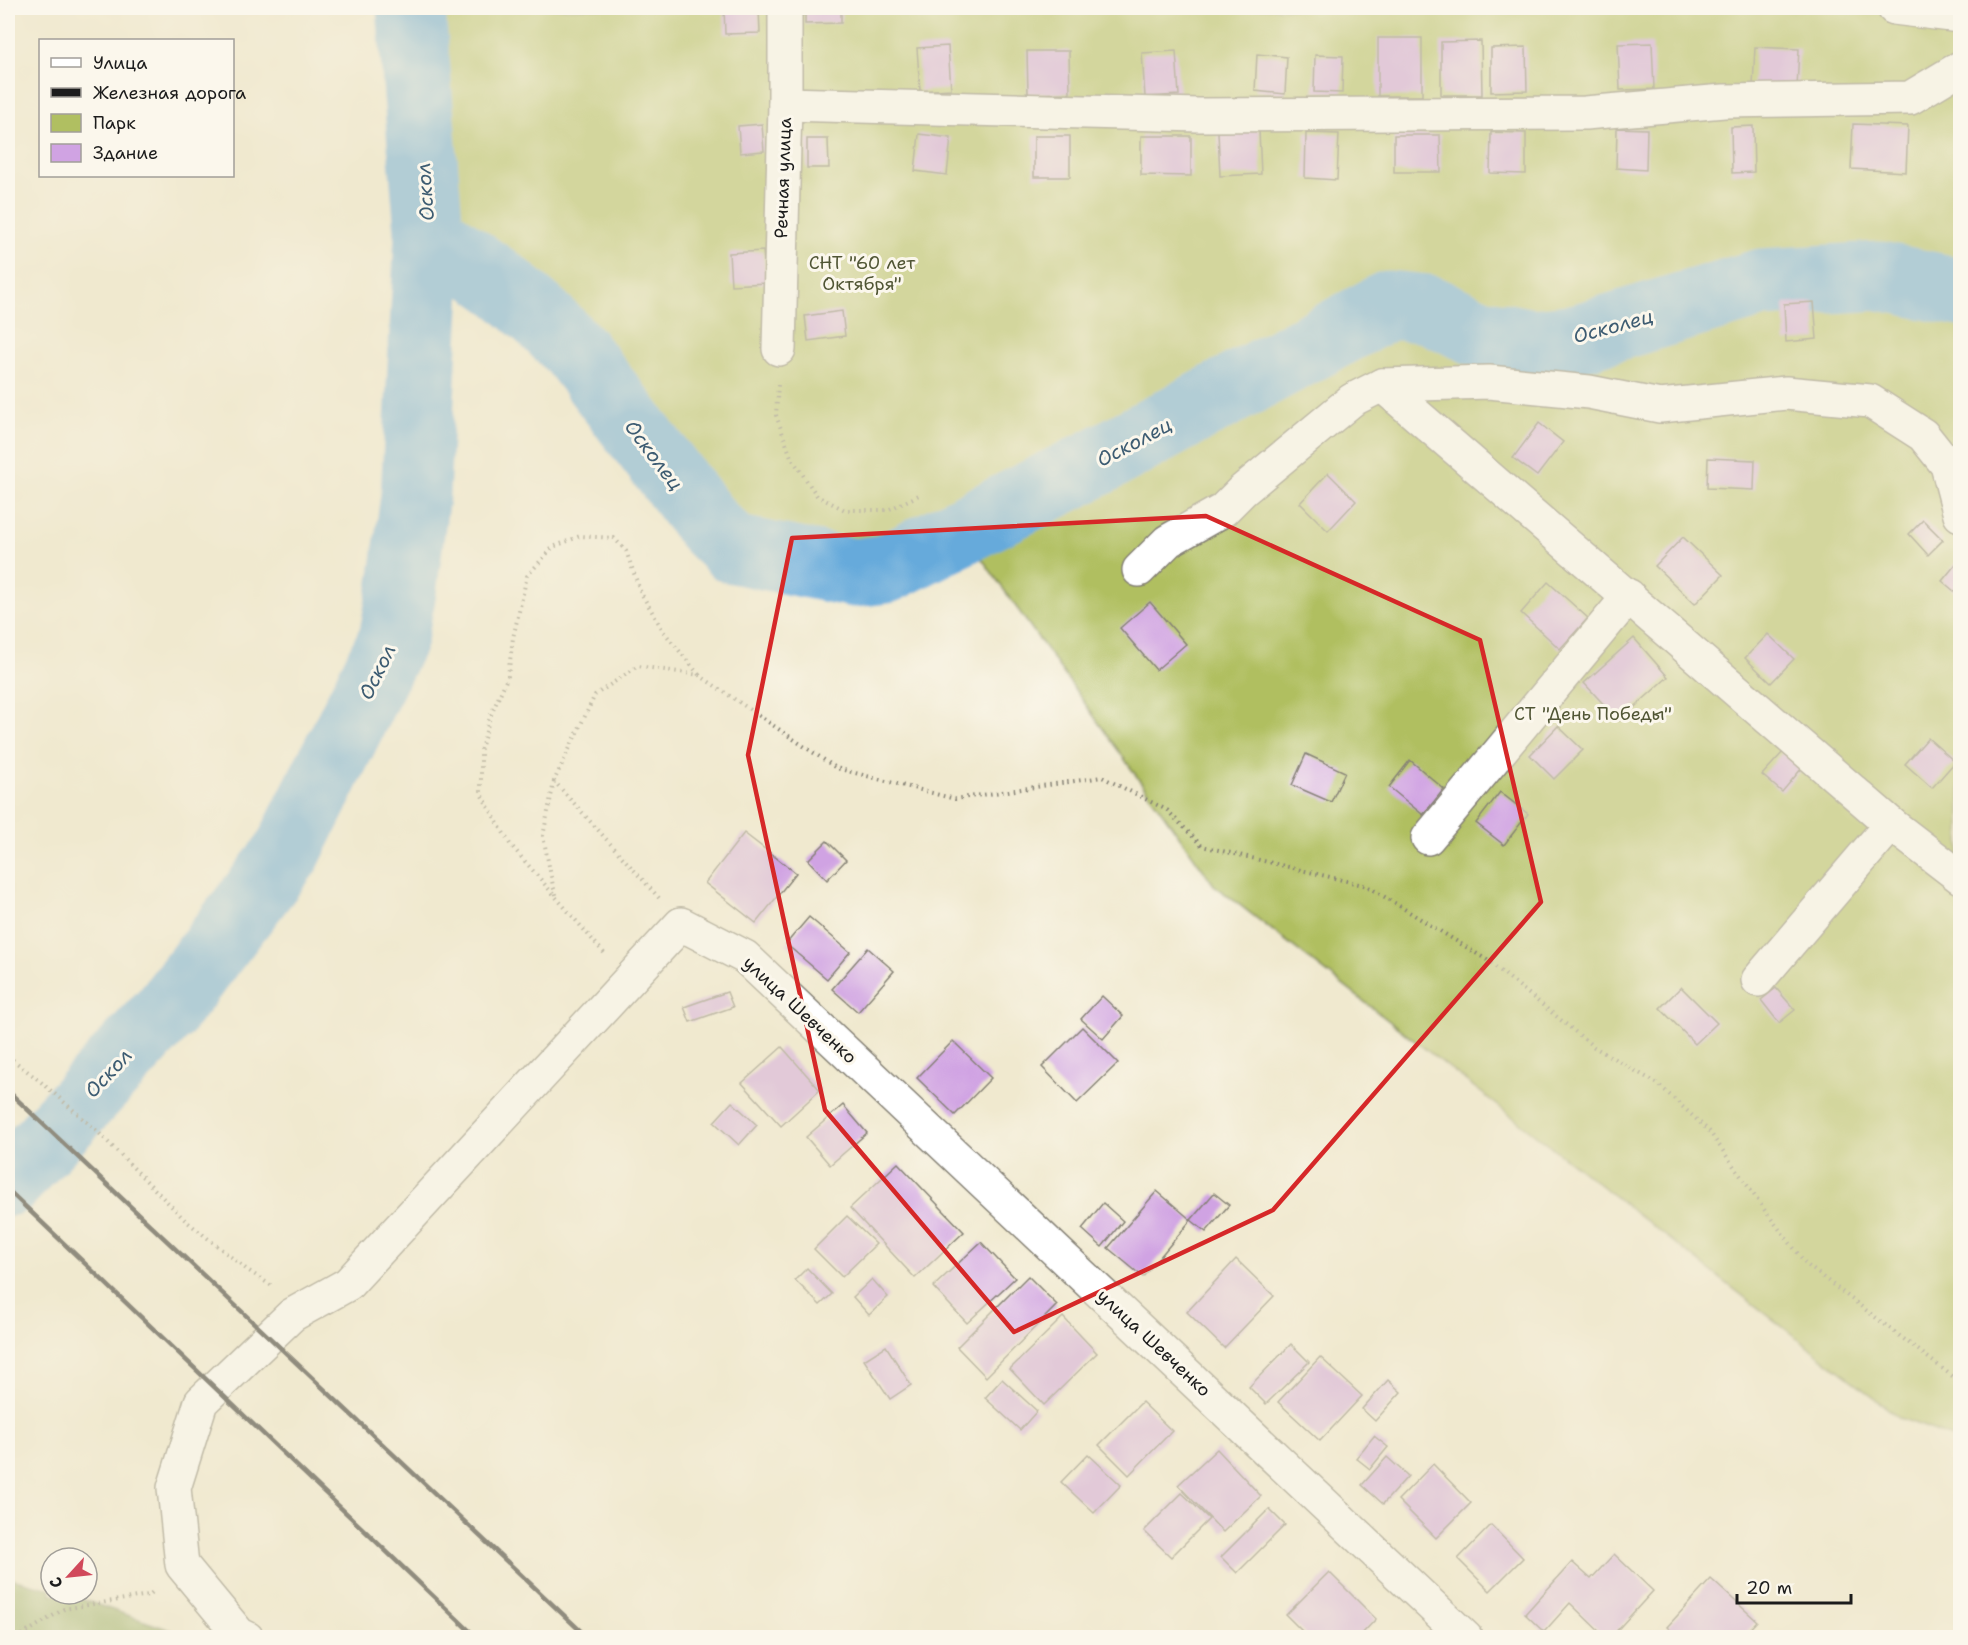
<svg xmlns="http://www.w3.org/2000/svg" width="1968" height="1645" viewBox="0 0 1968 1645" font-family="'Shantell Sans',sans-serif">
<rect width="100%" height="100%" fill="#fbf7ec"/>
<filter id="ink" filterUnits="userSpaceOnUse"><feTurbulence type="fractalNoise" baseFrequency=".0167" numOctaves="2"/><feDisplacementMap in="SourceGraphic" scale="12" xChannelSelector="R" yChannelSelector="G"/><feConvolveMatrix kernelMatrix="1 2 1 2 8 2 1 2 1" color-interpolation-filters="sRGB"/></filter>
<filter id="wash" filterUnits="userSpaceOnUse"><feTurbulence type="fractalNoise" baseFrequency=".008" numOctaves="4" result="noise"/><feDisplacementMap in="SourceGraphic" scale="24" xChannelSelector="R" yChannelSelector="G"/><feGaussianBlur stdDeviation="1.35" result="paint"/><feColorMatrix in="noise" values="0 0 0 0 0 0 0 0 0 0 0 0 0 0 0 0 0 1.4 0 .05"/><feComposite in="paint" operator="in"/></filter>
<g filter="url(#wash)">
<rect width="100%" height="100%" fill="#f0e9cf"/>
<g fill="#b0bf61" stroke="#666e3e" stroke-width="1.5">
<path d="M422,8h1538v272l-86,-17 -117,7 -186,56 -88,-3 -92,-31 -506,270 -63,-2 -83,-17 -23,-24 -137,-173 -33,-37 -36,-30 -70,-48z"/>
<path d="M1878,284l82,15v1141l-60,-22 -686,-533 -249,-350 426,-222 34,2 27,14 67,21 58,-2 182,-56z"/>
</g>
<path fill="#8ca657" stroke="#54613a" stroke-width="1.5" d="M8,1578l43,11v5h16l123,43h-182z"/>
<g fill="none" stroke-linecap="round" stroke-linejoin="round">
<g stroke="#66aadb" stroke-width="69">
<path d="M429,233l77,54 35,30 34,34 133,174 25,24 121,24 32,-4 211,-107 292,-157 39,4 52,24 52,10 46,-5 184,-55 118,-7 80,16"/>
<path d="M8,1182l158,-171 121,-158 106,-215 9,-47 13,-95 14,-263 -18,-225"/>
</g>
</g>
<g id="blocks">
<g fill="#d0a3e3">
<path d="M724,8h35l1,25 -35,1z"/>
<path d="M805,8h36v15l-36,1z"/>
<rect x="1378" y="38" width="44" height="58"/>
<path d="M1481,41l1,54h-41v-53z"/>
<path d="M1652,43l2,46 -34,1 -2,-46z"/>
<path d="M948,46l3,43 -31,2 -3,-43z"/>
<path d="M1526,47l1,44 -36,1v-44z"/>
<path d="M1755,47l44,2 -2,39 -44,-2z"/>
<path d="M1027,51h42l1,42 -42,1z"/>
<path d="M1176,51l3,44 -34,2 -3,-44z"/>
<path d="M1257,54l30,3 -2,37 -30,-3z"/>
<path d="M1315,55l28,1 -1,37 -28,-1z"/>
<path d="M762,124l2,27 -24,2 -2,-27z"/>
<path d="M1853,124l55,2 -2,46 -55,-3z"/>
<path d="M1753,126l1,46 -22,1 -1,-46z"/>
<path d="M1617,128l30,1 -1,41 -30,-2z"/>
<path d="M1259,130l2,44 -41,2 -2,-44z"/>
<path d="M1491,132l35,1v41l-36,-1z"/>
<path d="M1306,133l33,1 -2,46 -32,-2z"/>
<path d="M919,134l32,4 -4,37 -32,-4z"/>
<path d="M1394,135h46l1,37h-47z"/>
<rect x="1034" y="136" width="36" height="41"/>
<path d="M1141,136h50v40l-50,-1z"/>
<path d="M807,139h21l1,29h-22z"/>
<path d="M763,251l3,32 -35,2 -2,-32z"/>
<path d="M1814,302l3,37 -31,3 -2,-38z"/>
<path d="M842,311l3,25 -37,5 -3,-25z"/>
<path d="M1539,423l24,19 -26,34 -24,-18z"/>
<path d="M1708,458l47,2 -1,30 -47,-2z"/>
<path d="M1328,473l28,28 -28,30 -28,-28z"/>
<path d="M1923,520l20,20 -15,15 -19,-21z"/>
<path d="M1683,537l40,38 -28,29 -40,-38z"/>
<path d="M1960,559v37l-18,-15z"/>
<path d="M1548,582l40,36 -28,31 -39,-36z"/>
<path d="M1150,602l36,42 -30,26 -36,-42z"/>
<path d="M1768,634l26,25 -23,24 -26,-25z"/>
<path d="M1634,638l34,39 -49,44 -35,-38z"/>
<path d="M1558,726l25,24 -29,29 -24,-24z"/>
<path d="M1928,738l27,24 -23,26 -27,-24z"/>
<path d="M1783,752l19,16 -20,24 -20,-17z"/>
<path d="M1306,754l39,18 -14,30 -39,-17z"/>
<path d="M1410,760l34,29 -21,26 -34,-28z"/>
<path d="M1500,792l28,22 -24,31 -28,-22z"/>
<path d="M744,833l52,40 -40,50 -51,-40z"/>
<path d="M827,841l19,19 -19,20 -19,-20z"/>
<path d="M809,917l41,35 -23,27 -41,-35z"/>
<path d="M868,948l26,23 -36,41 -26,-23z"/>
<path d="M1681,987l36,36 -22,21 -35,-36z"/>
<path d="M1776,988l19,22 -16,13 -18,-23z"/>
<path d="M727,992l6,15 -43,15 -6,-15z"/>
<path d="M1102,996l21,20 -20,23 -22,-20z"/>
<path d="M1082,1027l36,36 -41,40 -35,-36z"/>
<path d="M953,1041l38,37 -36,37 -38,-37z"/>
<path d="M782,1047l38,43 -39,36 -39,-43z"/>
<path d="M732,1102l25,23 -18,20 -25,-23z"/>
<path d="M843,1105l24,28 -37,32 -24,-28z"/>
<path d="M898,1163l66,69 -49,46 -65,-70z"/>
<path d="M1157,1191l34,29 -48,57 -35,-29z"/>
<path d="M1214,1193l15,12 -23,27 -15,-12z"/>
<path d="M1103,1203l20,18 -21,26 -20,-18z"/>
<path d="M847,1216l29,28 -34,33 -28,-28z"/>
<path d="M981,1242l34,36 -48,45 -34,-36z"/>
<path d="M1236,1259l38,37 -50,52 -37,-36z"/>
<path d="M807,1268l25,26 -12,11 -25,-25z"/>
<path d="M1028,1276l29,29 -71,72 -29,-30z"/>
<path d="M872,1279l16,18 -19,18 -16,-18z"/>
<path d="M1063,1317l34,36 -53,52 -34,-36z"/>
<path d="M1291,1344l18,18 -43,42 -17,-17z"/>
<path d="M886,1346l25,39 -21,14 -26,-39z"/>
<path d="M1320,1357l42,39 -42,45 -42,-39z"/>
<path d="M1002,1379l35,32 -17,19 -35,-32z"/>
<path d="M1388,1380l13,12 -26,29 -13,-12z"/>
<path d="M1142,1402l30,29 -43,44 -30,-30z"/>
<path d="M1374,1436l14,11 -18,22 -14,-11z"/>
<path d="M1217,1449l44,47 -38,36 -45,-47z"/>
<path d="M1088,1454l33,31 -27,28 -33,-31z"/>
<path d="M1387,1457l21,19 -25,28 -21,-19z"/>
<path d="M1433,1464l38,39 -35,35 -38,-38z"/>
<path d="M1182,1493l27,26 -38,38 -27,-26z"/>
<path d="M1269,1509l16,16 -48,48 -16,-16z"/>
<path d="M1491,1525l32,33 -33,33 -32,-32z"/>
<path d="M1614,1554l39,37 -43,47h-4l-36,-35 -26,29 -19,-18 47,-52 19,17z"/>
<path d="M1329,1572l47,47 -18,19h-49l-23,-23z"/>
<path d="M1711,1579l46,42 -16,17h-62l-12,-11z"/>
</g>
</g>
</g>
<g filter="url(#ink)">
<use href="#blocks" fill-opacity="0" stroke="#868276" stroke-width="1.5"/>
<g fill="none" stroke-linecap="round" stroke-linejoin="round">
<defs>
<g id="minor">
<path d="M1894,8l66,8"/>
<path d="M785,104l414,11 386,-2 139,-12 186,-3 50,-30"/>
<path d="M779,349l6,-245v-96"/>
<path d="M1382,385l509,439 69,53"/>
<path d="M1139,570l29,-29 55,-31 19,-19 110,-91 30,-15 107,-3 100,10 71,14 126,-13 84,8 53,34 24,30 13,50"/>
<path d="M1428,838l201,-242"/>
<path d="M1758,980l133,-156"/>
<path d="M247,1638l-8,-4 -57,-69 -8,-77 27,-86 91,-87 56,-31 333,-360 64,33 721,681"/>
</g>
</defs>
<use href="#minor" stroke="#868276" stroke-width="36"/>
<g stroke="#868276" stroke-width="4" stroke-dasharray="1.5 4.5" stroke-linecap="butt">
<path d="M778,385l-2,30 15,42 26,39 28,14h43l31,-15"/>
<path d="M554,782l-11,54 10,50 4,11"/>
<path d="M659,898l-105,-117 41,-86 43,-29 61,9 137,93 119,31 147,-22 65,33 35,36 165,40 120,74 107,87 64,37 51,47 57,81 41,53 153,117"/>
<path d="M604,953l-94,-109 -29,-50v-45l9,-32 18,-41 5,-38 14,-62 26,-29 27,-11 34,2 12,13 15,42 23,39 35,43"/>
<path d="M8,1056l33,26 55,48 89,90 61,49 26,17"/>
<path d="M22,1635l42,-26 85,-14 6,-5"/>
<path d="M9,1638l13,-3 1,2"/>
</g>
<use href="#minor" stroke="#fff" stroke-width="33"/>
<g stroke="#1c1c1c" stroke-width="4.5">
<path d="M8,1091l580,547"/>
<path d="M8,1190l469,448"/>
</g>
</g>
</g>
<path d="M0 0H1968V1645H0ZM1206,516l274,124 61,262 -268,308 -259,122 -189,-222 -77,-355 44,-217z" fill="#f0e9cf" fill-opacity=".55" fill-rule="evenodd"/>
<path fill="none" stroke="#d62828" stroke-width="4.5" stroke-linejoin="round" d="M1206,516l274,124 61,262 -268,308 -259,122 -189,-222 -77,-355 44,-217z"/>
<g text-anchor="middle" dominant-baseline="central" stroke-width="6" stroke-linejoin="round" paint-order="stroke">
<g font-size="18" fill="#1c1c1c" stroke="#fbf7ec">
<text transform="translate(783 178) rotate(-88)">Речная улица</text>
<text transform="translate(800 1010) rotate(43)">улица Шевченко</text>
<text transform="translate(1154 1343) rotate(43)">улица Шевченко</text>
</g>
<g font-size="18" fill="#505534" stroke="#fbf7ec">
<text x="862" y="263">СНТ "60 лет<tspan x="862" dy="21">Октября"</tspan></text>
<text x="1593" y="714">СТ "День Победы"</text>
</g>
<g font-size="20" font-style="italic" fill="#3d5c72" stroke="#fbf7ec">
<text transform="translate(425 192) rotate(-94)">Оскол</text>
<text transform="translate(1613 326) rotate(-15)">Осколец</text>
<text transform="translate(1134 442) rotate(-28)">Осколец</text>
<text transform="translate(654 455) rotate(53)">Осколец</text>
<text transform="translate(377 672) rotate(-64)">Оскол</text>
<text transform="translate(108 1073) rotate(-47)">Оскол</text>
</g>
</g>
<rect width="1968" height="1645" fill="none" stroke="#fbf7ec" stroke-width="30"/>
<rect x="39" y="39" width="195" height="138" fill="#fbf7ec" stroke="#a29f99" stroke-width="1.5"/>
<rect x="51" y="58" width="30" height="9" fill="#ffffff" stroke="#a29f99" stroke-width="1.5"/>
<text x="93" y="69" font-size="18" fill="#1c1c1c">Улица</text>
<rect x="51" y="88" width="30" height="9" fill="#1c1c1c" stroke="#a29f99" stroke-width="1.5"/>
<text x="93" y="99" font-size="18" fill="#1c1c1c">Железная дорога</text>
<rect x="51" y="114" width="30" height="18" fill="#b0bf61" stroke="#a29f99" stroke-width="1.5"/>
<text x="93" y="129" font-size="18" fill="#1c1c1c">Парк</text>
<rect x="51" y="144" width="30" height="18" fill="#d0a3e3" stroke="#a29f99" stroke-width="1.5"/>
<text x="93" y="159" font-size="18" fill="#1c1c1c">Здание</text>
<g transform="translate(69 1576) rotate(243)"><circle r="28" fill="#fbf7ec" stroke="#a29f99" stroke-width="1.5"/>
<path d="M0-4.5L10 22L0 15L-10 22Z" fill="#d1495b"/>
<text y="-9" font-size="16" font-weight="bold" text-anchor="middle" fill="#1c1c1c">С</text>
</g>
<path d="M1737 1594v9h114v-9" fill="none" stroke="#1c1c1c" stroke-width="3"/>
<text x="1746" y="1594" font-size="18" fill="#1c1c1c" stroke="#fbf7ec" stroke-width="4.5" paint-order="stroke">20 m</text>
</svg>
